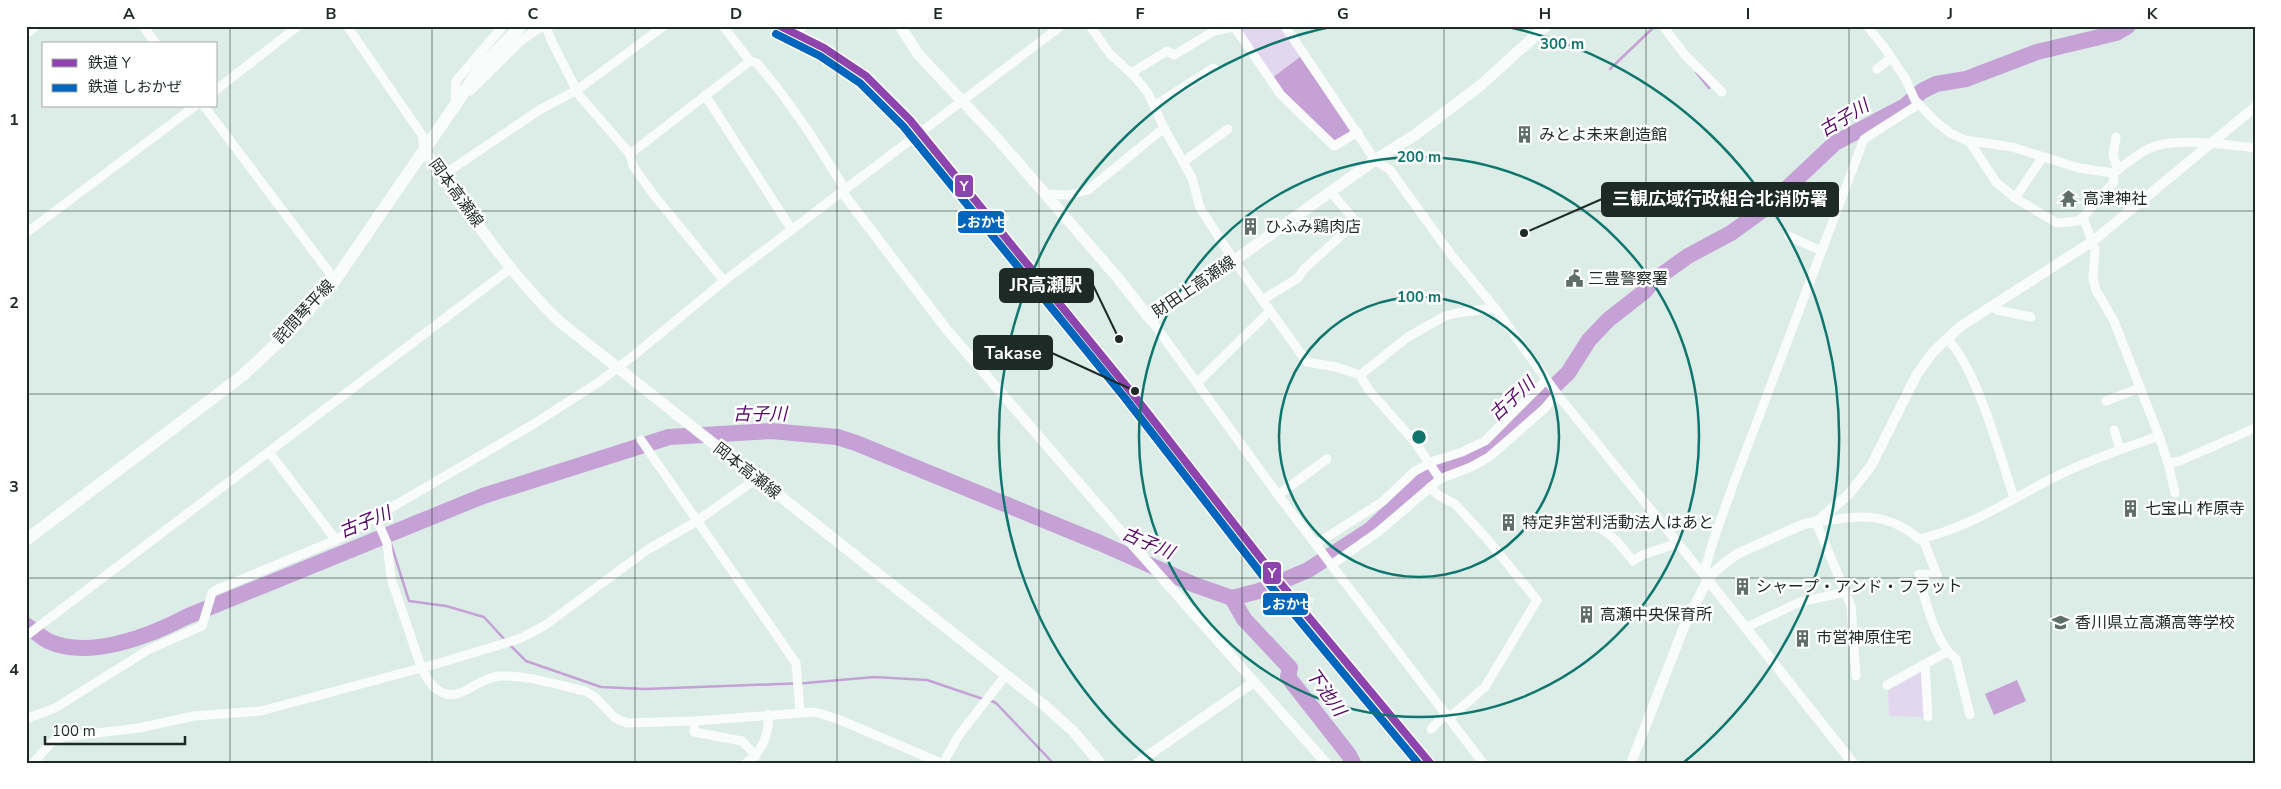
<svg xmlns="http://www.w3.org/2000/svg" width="2281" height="789" viewBox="0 0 2281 789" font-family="'Nunito Sans','Noto Sans JP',sans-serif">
<rect width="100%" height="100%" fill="#dcede7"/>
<g fill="#e3d6ef">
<path d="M1245,26h34l21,31 -28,21 -33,-48z"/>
<path d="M1923,671l2,46 -36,-1 -1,-25z"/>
</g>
<g fill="#c5a1d6">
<path d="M1300,57l52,75 -19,12 -30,-29 -31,-37z"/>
<path d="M2017,680l9,21 -32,14 -9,-21z"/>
</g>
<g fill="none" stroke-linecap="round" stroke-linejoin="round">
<g stroke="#c5a1d6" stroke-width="2.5">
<path d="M1610,69l45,-43"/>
<path d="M1696,72l13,16"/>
<path d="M391,544l18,57 37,5 38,11 21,23"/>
<path d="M509,644l17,17 75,26 44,2 161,-6 68,-6 53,3 56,19"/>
<path d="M989,700l7,3 57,60"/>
</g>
<g stroke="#c5a1d6" stroke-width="16">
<path d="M1232,598l12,21 46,49 -2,9 61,78 4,8"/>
<path d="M26,625c7,5 15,12 22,16 41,19 102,-5 138,-24l297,-121 186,-59 102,-6 66,6 19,6 244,100 95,42 37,13 27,-7 49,-21 62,-40 52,-49 22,-15 34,-13 23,-16 67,-64 21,-33 19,-20 37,-29 8,-10 35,-25 43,-23 36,-26 68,-64 70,-37 17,-15 14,-7 30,-5 71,-27 79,-19 12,-7"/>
</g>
<g stroke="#fafcfb" stroke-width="9">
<path d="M143,26l13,18"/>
<path d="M347,26l75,109 2,15"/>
<path d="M546,26l5,14 28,55 51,59 3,12 20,28 71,87"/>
<path d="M723,26l27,35 7,2 25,31 27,38 36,57"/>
<path d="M1090,26l20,28 24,22 14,17 16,35 28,50 8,30 35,54 72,100 29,5 24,8 8,14 46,52 26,38"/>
<path d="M1285,26l90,134 15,10 62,86 43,52 62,86 154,190"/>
<path d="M1663,26l22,29 37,37"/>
<path d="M1867,26l17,21 21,31 10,22 20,21 15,12 15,7 47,7 67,21 34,5c12,-8 23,-18 35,-24 23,-13 81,-4 107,-1"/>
<path d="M802,27l1,-1"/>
<path d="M1235,28l46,67 53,51 24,-14"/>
<path d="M26,34l10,-8"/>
<path d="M1877,69l14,-11"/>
<path d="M1131,73l36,-22 7,4 40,-24 23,-5"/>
<path d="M216,90l82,-64"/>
<path d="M470,91l52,-51 20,-14"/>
<path d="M705,95l87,135"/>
<path d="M455,104l1,-23 47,-55"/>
<path d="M204,106l131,174"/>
<path d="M1154,106l59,-38"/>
<path d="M2116,137l-3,18 5,15"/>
<path d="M1969,141l27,41 19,16 42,25 21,-2 5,-4"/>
<path d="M630,154l120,-93"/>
<path d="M1183,162l45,-33"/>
<path d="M2113,173l1,9 -31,35 12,33 -2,29 3,11 18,31 45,115"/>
<path d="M443,175l98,-66 36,-19 87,-64"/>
<path d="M1045,194l23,1 20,-5 76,-62"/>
<path d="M2015,198l27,-40"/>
<path d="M26,233l169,-127"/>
<path d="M1789,236l32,15"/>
<path d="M1262,300l36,-22 6,-9 52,-47 -25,-30"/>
<path d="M1993,306l4,4 34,7"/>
<path d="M1151,320l127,175 205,268"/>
<path d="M1947,339c29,27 54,119 67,159"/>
<path d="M1360,375l48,-38 37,-21 12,-3 38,-5"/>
<path d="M1197,383l73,-72"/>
<path d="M2106,401l34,-13"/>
<path d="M2114,430l6,19"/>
<path d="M641,440l155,223 4,49"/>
<path d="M269,452l67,88"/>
<path d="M2168,463l7,30"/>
<path d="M1430,487l8,8 17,9 33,36 49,60 -52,87 -36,31"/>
<path d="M1278,495l49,-36"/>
<path d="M376,518l11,25 4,35 30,89c6,12 12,24 26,27 17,4 33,-17 53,-18 28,-1 58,9 85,15l10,6 20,21 12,5 68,-2 120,-9 25,8 101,43"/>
<path d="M1593,526c20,7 27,19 40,35l9,-6 36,-12"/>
<path d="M1923,539l14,36 -18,-1c5,25 17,70 37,85l14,56"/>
<path d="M1316,544l66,-42 33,-31 19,-10 28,-9 23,-11 61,-61"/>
<path d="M1331,565l47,-33 62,-53 31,-12 18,-10 55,-48 13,-15"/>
<path d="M1704,575c6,-31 19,-60 29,-90l131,-346 55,-35"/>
<path d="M1747,627l53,-25 46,-10"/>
<path d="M26,636l485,-368"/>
<path d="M1925,665l3,52"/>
<path d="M1856,676l-5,-70 -35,-84c41,-6 69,-12 103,17 52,-11 98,-44 146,-67 31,-14 62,-25 94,-36l9,27 12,-2 75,-33"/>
<path d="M1887,685l60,-33"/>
<path d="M26,719l29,-11 93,-58 54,-24 10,-33 4,-3 120,-50 196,-115 67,-43 34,-26 91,-75 337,-255"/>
<path d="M695,721l-1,11 48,9 14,15"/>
<path d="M1431,729l15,-15"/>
<path d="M33,763l18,-20 12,-6 76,-9 55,-12 67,-5 175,-47 83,-25 25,-13 103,-76 50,-29 59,-42"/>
<path d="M746,763c16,-10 24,-30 22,-49"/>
<path d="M943,763l16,-28 47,-60"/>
</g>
<g stroke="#fafcfb" stroke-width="10">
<path d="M842,192l105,138 176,204 203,229"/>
<path d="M1711,584l142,179"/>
<path d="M1137,763l117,-81"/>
<path d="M1631,763l55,-141 23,-45 18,-16 12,-8 65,-29 12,-2 10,-8 23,-20 22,-28 46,-92 17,-23 27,-25 132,-85 162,-134"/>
</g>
<g stroke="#fafcfb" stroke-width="11">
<path d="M900,26l18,28 77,82 122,141 34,43 224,-160 40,-25 66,-50 65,-59"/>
<path d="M424,150c43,59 83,121 136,172l484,383 29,26 27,32"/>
</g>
<path stroke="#fafcfb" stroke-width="12" d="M26,540l216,-164 46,-43 47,-53 147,-214 39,-40"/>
<defs>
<path id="rail-1" d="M780,26l44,22 42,28 44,44 222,273 145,186 153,184"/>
<path id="rail-2" d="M776,34l44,22 40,27 43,43 222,272 145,187 148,178"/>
</defs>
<use href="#rail-1" stroke="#fff" stroke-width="11"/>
<use href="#rail-2" stroke="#fff" stroke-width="11"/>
<use href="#rail-1" stroke="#8e44ad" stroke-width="8"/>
<use href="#rail-2" stroke="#0065bd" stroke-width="8"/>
</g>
<path fill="none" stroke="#1e2a26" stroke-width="1" stroke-opacity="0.55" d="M230,26v737M432,26v737M635,26v737M837,26v737M1039,26v737M1242,26v737M1444,26v737M1646,26v737M1849,26v737M2051,26v737M26,211h2229M26,394h2229M26,578h2229"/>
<g fill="none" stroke="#0f766e" stroke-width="2.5">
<circle cx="1419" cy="437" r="140"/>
<circle cx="1419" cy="437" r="280"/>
<path d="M1155 763A419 419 0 0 1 1335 26M1503 26A419 419 0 0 1 1683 763"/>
</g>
<defs>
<symbol id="building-bare" viewBox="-9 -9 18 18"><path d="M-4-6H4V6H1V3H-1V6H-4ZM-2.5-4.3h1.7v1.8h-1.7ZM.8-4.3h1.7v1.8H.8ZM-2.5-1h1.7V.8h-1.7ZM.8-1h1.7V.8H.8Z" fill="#606e6a" stroke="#fff" stroke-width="2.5" paint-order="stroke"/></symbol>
<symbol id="temple-bare" viewBox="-9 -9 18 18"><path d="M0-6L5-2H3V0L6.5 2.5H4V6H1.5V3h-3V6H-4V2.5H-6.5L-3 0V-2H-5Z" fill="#606e6a" stroke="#fff" stroke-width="2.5" paint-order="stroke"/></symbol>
<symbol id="civic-bare" viewBox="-9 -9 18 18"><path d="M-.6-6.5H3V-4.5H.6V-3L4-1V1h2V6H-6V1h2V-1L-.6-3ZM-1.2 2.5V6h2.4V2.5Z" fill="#606e6a" stroke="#fff" stroke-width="2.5" paint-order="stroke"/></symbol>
<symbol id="school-bare" viewBox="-9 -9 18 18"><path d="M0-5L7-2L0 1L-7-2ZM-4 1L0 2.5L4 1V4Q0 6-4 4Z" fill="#606e6a" stroke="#fff" stroke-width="2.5" paint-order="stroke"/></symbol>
</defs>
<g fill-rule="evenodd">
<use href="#building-bare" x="1512" y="122" width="25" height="25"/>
<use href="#temple-bare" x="2056" y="186" width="25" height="25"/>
<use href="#building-bare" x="1238" y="214" width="25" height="25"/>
<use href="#civic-bare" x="1562" y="266" width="25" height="25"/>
<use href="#building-bare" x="2118" y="496" width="25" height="25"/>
<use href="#building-bare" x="1496" y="510" width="25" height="25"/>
<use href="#building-bare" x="1730" y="574" width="25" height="25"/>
<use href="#building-bare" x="1574" y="602" width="25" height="25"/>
<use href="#school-bare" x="2048" y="610" width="25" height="25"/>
<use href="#building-bare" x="1790" y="626" width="25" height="25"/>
</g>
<g text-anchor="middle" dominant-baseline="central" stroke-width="5" stroke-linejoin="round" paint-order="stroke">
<g font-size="16" fill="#1e2a26" stroke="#fff" text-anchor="start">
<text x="1539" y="135">みとよ未来創造館</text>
<text x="2083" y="199">高津神社</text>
<text x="1265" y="227">ひふみ鶏肉店</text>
<text x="1588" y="279">三豊警察署</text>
<text x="2145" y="509">七宝山 柞原寺</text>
<text x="1522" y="523">特定非営利活動法人はあと</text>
<text x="1756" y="587">シャープ・アンド・フラット</text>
<text x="1600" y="615">高瀬中央保育所</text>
<text x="2075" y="623">香川県立高瀬高等学校</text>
<text x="1816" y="638">市営神原住宅</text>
</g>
<g font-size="16" fill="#1e2a26" stroke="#fff">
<text transform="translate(456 193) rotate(54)">岡本高瀬線</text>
<text transform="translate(1194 287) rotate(-34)">財田上高瀬線</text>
<text transform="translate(304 312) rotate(-47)">詫間琴平線</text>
<text transform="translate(747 471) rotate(38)">岡本高瀬線</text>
</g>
<g font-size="18" font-style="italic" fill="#57066b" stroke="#fff">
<text transform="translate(1844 118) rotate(-31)">古子川</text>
<text transform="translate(1512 399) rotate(-43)">古子川</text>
<text x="760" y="414">古子川</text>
<text transform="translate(365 522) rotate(-22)">古子川</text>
<text transform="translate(1148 543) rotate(23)">古子川</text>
<text transform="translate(1326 692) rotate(55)">下池川</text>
</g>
</g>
<circle cx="1419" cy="437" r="8" fill="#0f766e" stroke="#fff" stroke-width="2.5"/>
<g font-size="15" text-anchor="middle" font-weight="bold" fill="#0f766e" stroke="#fff" stroke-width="5" stroke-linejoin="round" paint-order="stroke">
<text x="1562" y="49">300 m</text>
<text x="1419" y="162">200 m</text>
<text x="1419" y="302">100 m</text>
</g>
<path fill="none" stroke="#1e2a26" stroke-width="2" d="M1524 233L1602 199M1119 339L1093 285M1135 391L1052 353"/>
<g fill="#1e2a26" stroke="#fff" stroke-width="2">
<circle cx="1524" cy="233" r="5"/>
<circle cx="1119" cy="339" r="5"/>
<circle cx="1135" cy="391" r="5"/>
</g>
<g fill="#1e2a26" stroke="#1e2a26" stroke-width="2">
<rect x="1602" y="183" width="236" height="33" rx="5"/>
<rect x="1000" y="269" width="93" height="33" rx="5"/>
<rect x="974" y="336" width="78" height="33" rx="5"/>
</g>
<g font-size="18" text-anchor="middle" font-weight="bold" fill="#fff">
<text x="1720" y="205">三観広域行政組合北消防署</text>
<text x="1046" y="291">JR高瀬駅</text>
<text x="1013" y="359">Takase</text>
</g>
<g stroke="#fff" stroke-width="2">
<rect x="954" y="174" width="20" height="24" rx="5" fill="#8e44ad"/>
<rect x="957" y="210" width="48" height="24" rx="5" fill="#0065bd"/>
<rect x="1262" y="561" width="20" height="24" rx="5" fill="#8e44ad"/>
<rect x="1262" y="592" width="47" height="24" rx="5" fill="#0065bd"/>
</g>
<g font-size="14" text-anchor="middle" font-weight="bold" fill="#fff">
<text x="964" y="191">Y</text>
<text x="981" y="227">しおかぜ</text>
<text x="1272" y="578">Y</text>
<text x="1286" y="609">しおかぜ</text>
</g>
<rect width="2281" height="789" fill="none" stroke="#ffffff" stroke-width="55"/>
<rect x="42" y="42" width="175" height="65" fill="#ffffff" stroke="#a5aaa8"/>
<rect x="52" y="59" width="25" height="8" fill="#8e44ad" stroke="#a5aaa8"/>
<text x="88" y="68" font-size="15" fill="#1e2a26">鉄道 Y</text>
<rect x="52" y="84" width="25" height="8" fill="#0065bd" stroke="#a5aaa8"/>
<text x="88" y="92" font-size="15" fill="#1e2a26">鉄道 しおかぜ</text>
<path d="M45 736v8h140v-8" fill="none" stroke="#1e2a26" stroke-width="2.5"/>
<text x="52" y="736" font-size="15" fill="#1e2a26" stroke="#ffffff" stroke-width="4" paint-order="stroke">100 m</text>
<rect x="28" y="28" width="2226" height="734" fill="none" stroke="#1e2a26" stroke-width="2"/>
<g font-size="16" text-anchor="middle" font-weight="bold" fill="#1e2a26">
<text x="129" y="19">A</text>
<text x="331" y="19">B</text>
<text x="533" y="19">C</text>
<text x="736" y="19">D</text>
<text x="938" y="19">E</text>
<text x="1140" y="19">F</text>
<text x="1343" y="19">G</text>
<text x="1545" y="19">H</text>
<text x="1748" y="19">I</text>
<text x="1950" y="19">J</text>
<text x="2152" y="19">K</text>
<text x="14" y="125">1</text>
<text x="14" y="308">2</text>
<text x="14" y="492">3</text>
<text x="14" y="675">4</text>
</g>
</svg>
